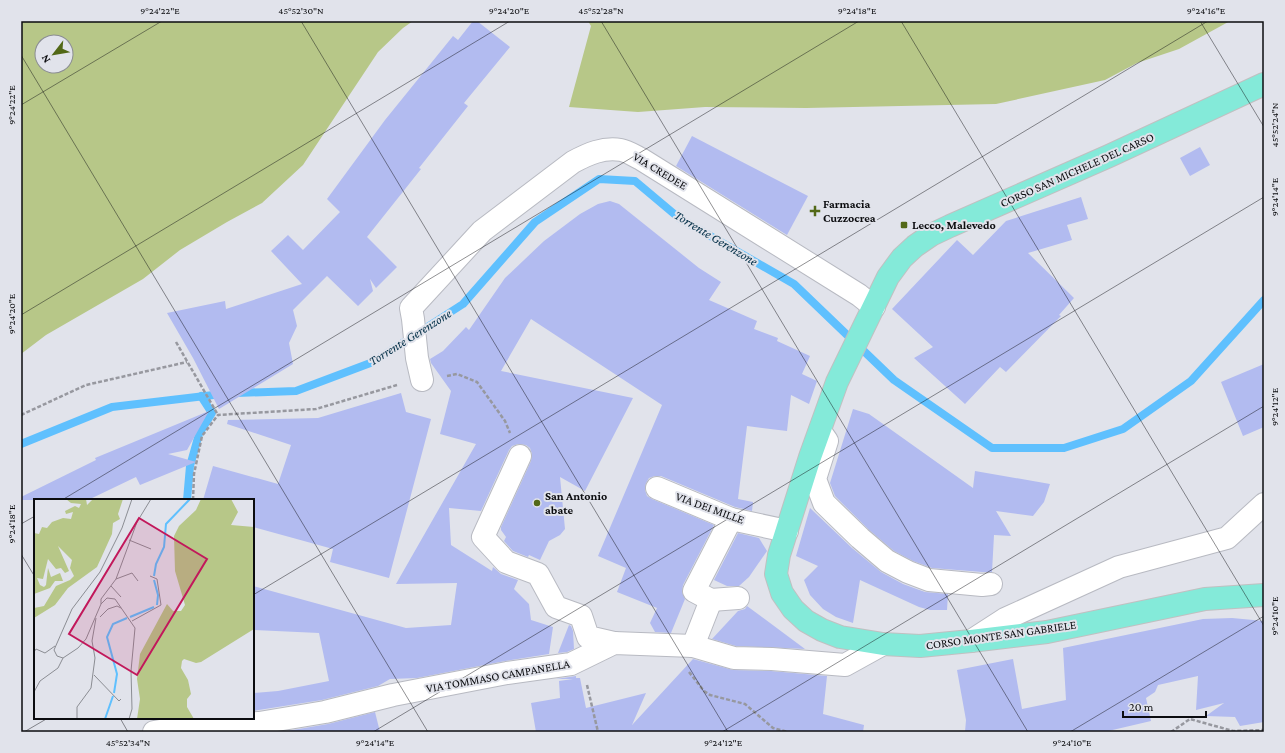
<svg xmlns="http://www.w3.org/2000/svg" width="1285" height="753" viewBox="0 0 1285 753" font-family="'Crimson Pro',serif">
<rect width="100%" height="100%" fill="#e1e3eb"/>
<g fill="#b7c788" fill-rule="evenodd">
<path d="M21,21h392l-10,7 -25,24 -75,113 -41,38 -35,19 -47,28 -37,29 -97,56 -25,19zM42,42h24v24h-24z"/>
<path d="M588,21h642l-51,28 -42,14 -32,17 -109,24 -190,4 -101,-1 -67,5 -69,-5 22,-81z"/>
</g>
<g fill="none" stroke-linecap="round" stroke-linejoin="round">
<g stroke="#5fc0fe" stroke-width="8">
<path d="M236,393l60,-2 77,-29 90,-58 72,-82 64,-43 36,2 44,37 115,66 100,96 98,68h72l59,-19 68,-48 73,-81"/>
<path d="M21,444l91,-37 110,-13"/>
<path d="M187,500l3,-34 9,-32 13,-21 -11,-17"/>
</g>
</g>
<g fill="#b2bbf0">
<path d="M473,21h4l33,26 -46,56 4,3 -49,62 2,1 -54,68 30,30 -21,21 -6,-9 3,12 -15,15 -31,-30 -34,34 4,16 -8,17 4,21 -74,45 -26,-51 -26,-45 58,-12 1,8 76,-25 -31,-33 17,-16 15,15 37,-38 -13,-13 58,-79 68,-84 5,4z"/>
<path d="M692,136l116,60 -21,39 -111,-69z"/>
<path d="M1200,147l10,18 -20,11 -10,-18z"/>
<path d="M1081,197l7,22 -21,6 5,15 -44,13 46,45 -15,17 2,1 -55,56 -6,-5 -35,37 -51,-46 19,-11 -41,-38 65,-69 16,15 33,-34z"/>
<path d="M610,201l9,3 80,64 22,14 -12,18 48,21 -3,8 24,9 -1,3 33,15 -8,18 15,7 -8,23 -18,-9 -4,36 -40,-5 -9,73 15,3 -1,9 -17,-4 -74,-31h-6l-6,2 -3,5 -1,7 2,6 5,3 62,26 -31,60 -1,7 3,7 -14,34 -16,-1 -5,-9 7,-15 -40,-16 9,-24 -28,-12 64,-151 -131,-86 -30,52 132,27 -48,93 -25,-14 5,52 -5,6 -11,6 -9,19 -11,-5 -1,2 -15,-6 -9,-10 2,-4 -5,-7v-3l30,-66 1,-7 -2,-6 -4,-3 -8,-1 -6,2 -3,4 -28,61 -32,-3 2,37 41,26 1,-4 8,7 17,6 -4,9 15,15 2,16 22,7 -4,27 -44,7 -88,17 -27,1 -12,7 -56,14 -69,11v-18l25,-2 51,-10 -10,-48 -66,-3v-44l153,42 45,-3 6,-42 -61,1 80,-140 -36,-10 11,-43 -20,-28 -1,-4 13,-8 23,-24 3,3 36,-52 39,-37 36,-27 18,-10z"/>
<path d="M1264,364v63l-21,9 -22,-54z"/>
<path d="M401,393l5,19 25,7 -42,159 -59,-16 3,-13 -80,-22v-27h-50l10,-34 65,18 13,-39 -64,-21 1,-4 90,-2z"/>
<path d="M853,409l16,5 104,74 2,-17 75,13 -6,18 -11,14 -37,-5 15,25 -17,-1 -2,37h-10l-50,-4 -19,-7 -19,-10 -26,-22 -33,-33 -5,-13z"/>
<path d="M209,411l-22,39 -19,4 28,8 -56,23 -4,-8 -48,23h-67v-3l75,-37 -1,-2z"/>
<path d="M810,508l42,40 29,24 22,12 22,8 23,2 -1,16h-17l-11,-3 -59,-27 -7,43 -17,-6 -13,-8 -13,-14 -6,-15 14,-14 -22,-10z"/>
<path d="M738,533l21,5 8,13 -18,26 -10,9h-12l-13,-6z"/>
<path d="M747,606l58,43h1l-70,-3 -24,-7 26,-28 7,-2z"/>
<path d="M1232,618l32,3v101l-24,4 -5,-9 -29,-1 18,-13 -28,7 2,-34 -40,9 -3,7 -9,6 5,23 -47,11h-139l1,-12 -9,-50 56,-11 9,50 44,-9 -3,-52 140,-29z"/>
<path d="M569,625l2,1 2,5 1,18 -7,3 -9,1z"/>
<path d="M693,659l40,11 38,1 56,5 -4,38 41,11 -1,7h-327l-5,-29 29,-5 -1,-17 14,-2h-17l20,-3v2h4l6,30 60,-15 -14,32z"/>
<path d="M375,712l5,20h-99l47,-8z"/>
</g>
<g fill="none" stroke-linecap="round" stroke-linejoin="round">
<defs>
<g id="minor">
<path d="M422,380l-5,-22 -4,-39 -2,-11 71,-77 91,-69c15,-8 30,-15 48,-12 6,1 14,6 20,9l218,136 15,12"/>
<path d="M820,431l7,10 -12,38 9,24 36,35 27,23 21,11 21,8 53,5 9,-1"/>
<path d="M520,456l-37,81 23,25 32,12 18,33 25,9 7,21 26,6"/>
<path d="M657,488l74,31 56,12"/>
<path d="M711,600l-17,-9 37,-72"/>
<path d="M711,600l27,-2"/>
<path d="M971,641l34,-22 114,-52 108,-29 37,-34"/>
<path d="M693,646l18,-46"/>
<path d="M154,732l23,-4 82,-5 66,-11 68,-17 114,-22 64,-9 43,-21 79,3 41,12 38,1 73,6 38,-21"/>
</g>
<path id="major" d="M1264,84l-155,72 -159,70 -19,9 -16,11 -13,12 -14,19 -51,105 -27,75 -31,98 -3,19 6,19 11,16 13,12 16,9 18,7 43,7 37,2 51,-5 76,-9 158,-33 59,-4"/>
</defs>
<use href="#minor" stroke="#b8bac2" stroke-width="24"/>
<use href="#major" stroke="#c0c0c1" stroke-width="24"/>
<g stroke="#97989f" stroke-width="2.5" stroke-dasharray="4 2" stroke-linecap="butt">
<path d="M176,342l42,73"/>
<path d="M447,376l10,-2 20,8 28,39 5,12"/>
<path d="M21,415l65,-30 101,-23"/>
<path d="M193,500l1,-26 8,-38 16,-21 98,-6 81,-24"/>
<path d="M689,672l15,19 6,4 35,9 28,24 15,4"/>
<path d="M587,685l11,47"/>
<path d="M1171,732l19,-13 43,12 31,-1"/>
</g>
<use href="#minor" stroke="#fff" stroke-width="22"/>
<use href="#major" stroke="#84ead9" stroke-width="22"/>
</g>
<path fill="none" stroke="#0b0c0f" stroke-width="1" stroke-opacity="0.45" d="M301,21l427,711M601,21l427,711M901,21l363,605M1200,21l64,106M21,55l407,677M21,105l141,-84M21,315l489,-294M62,500l797,-479M21,524l14,-8M21,554l14,23M253,595l955,-574M120,718l8,14M24,732l24,-14M373,732l891,-535M722,732l542,-326M1070,732l194,-116"/>
<g fill="#526817" stroke="#e1e3eb" stroke-width="1.5">
<path d="M813 205h4v4h4v4h-4v4h-4v-4h-4v-4h4z"/>
<rect x="900" y="221" width="8" height="8" rx="2"/>
<circle cx="537" cy="503" r="4"/>
</g>
<g text-anchor="middle" dominant-baseline="central" stroke-width="4" stroke-linejoin="round" paint-order="stroke">
<g font-size="12" fill="#0b0c0f" stroke="#e1e3eb">
<text transform="translate(1077 170) rotate(-24)">CORSO SAN MICHELE DEL CARSO</text>
<text transform="translate(660 171) rotate(31)">VIA CREDEE</text>
<text transform="translate(710 508) rotate(20)">VIA DEI MILLE</text>
<text transform="translate(1001 635) rotate(-8)">CORSO MONTE SAN GABRIELE</text>
<text transform="translate(498 676) rotate(-10)">VIA TOMMASO CAMPANELLA</text>
</g>
<g font-size="12" font-weight="bold" fill="#0b0c0f" stroke="#e1e3eb" text-anchor="start">
<text x="823" y="204">Farmacia<tspan x="823" dy="14">Cuzzocrea</tspan></text>
<text x="912" y="225">Lecco, Malevedo</text>
<text x="545" y="496">San Antonio<tspan x="545" dy="14">abate</tspan></text>
</g>
<g font-size="13" font-style="italic" fill="#043048" stroke="#e1e3eb">
<text transform="translate(716 238) rotate(31)">Torrente Gerenzone</text>
<text transform="translate(410 337) rotate(-32)">Torrente Gerenzone</text>
</g>
</g>
<g transform="translate(34 499)">
<rect width="220" height="220" fill="#e1e3eb"/>
<path d="M32,0h20l1,6 6,-6h30l-5,15 2,5 -7,4 -1,11 -15,33 -29,21 -13,17 -21,13v-10l10,-2 12,-20 14,-6 4,-4 -4,-8 2,-8 -14,-14 11,25 -4,2 -4,-5 -5,1 -8,-10 -5,20 -6,-1 3,7 4,2 2,-2 2,-17 3,9 9,-4 3,8h-8l-5,7 -16,6v-61l5,1 3,-7 5,1 5,-6 11,-4 8,1 2,-7 -7,2 -1,-3 10,-5 4,2 2,-4 -10,-1zM167,0h30l7,13 -7,13 23,2v102l-53,33 -5,1 -12,-4 -2,2 -1,7 7,12 3,14 -4,5v8l7,12h-57l3,-20 -3,-20 3,-25 27,-50 6,7h8l4,-6 -10,-34 -1,-35 5,-10 17,-16z" fill="#b7c788"/>
<path fill="none" stroke="#5fc0fe" stroke-width="2" d="M120,77l2,-12 8,-17 2,-23 24,-25M120,81l4,15 -1,10M96,118l24,-10M80,194l3,-19 -10,-37 6,-13 14,-6M71,220l8,-23"/>
<path fill="none" stroke="#8b8d93" stroke-width="1" d="M95,41l22,9M82,80l16,-6 6,8M77,87l10,11M67,105v-5l15,-20 21,-57 14,-23M66,118l8,-8 9,-3 4,2M98,122l29,-16 -4,-26 -7,-3M0,153l2,-3 9,4 10,-7M60,176l25,26 2,-2M0,193l6,-11 18,-13 5,-10M43,220v-12l14,-19 4,-30 -3,-17 4,-23M95,220l3,-10 -1,-38 4,-43 -20,-29 -8,-1 -6,6 -15,35 -8,9 -15,10 -6,-2 -3,-6 18,-41 28,-37 22,-44 10,-29"/>
<path fill="#c2185b" fill-opacity="0.15" stroke="#c2185b" stroke-width="2" d="M105,19l68,41 -70,116 -68,-41z"/>
<rect width="220" height="220" fill="none" stroke="#0b0c0f" stroke-width="2"/>
</g>
<rect width="1285" height="753" fill="none" stroke="#e1e3eb" stroke-width="44"/>
<g transform="translate(54 54) rotate(239)"><circle r="19" fill="#e1e3eb" stroke="#8b8d93"/>
<path d="M0-3L7 15L0 10L-7 15Z" fill="#526817"/>
<text y="-6" font-size="11" font-weight="bold" text-anchor="middle" fill="#0b0c0f">N</text>
</g>
<path d="M1123 711v6h83v-6" fill="none" stroke="#0b0c0f" stroke-width="2"/>
<text x="1129" y="711" font-size="12" fill="#0b0c0f" stroke="#e1e3eb" stroke-width="3" paint-order="stroke">20 m</text>
<rect x="22" y="22" width="1241" height="709" fill="none" stroke="#0b0c0f" stroke-width="1.5"/>
<g font-size="10" text-anchor="middle" fill="#0b0c0f">
<text x="160" y="14">9°24'22"E</text>
<text x="301" y="14">45°52'30"N</text>
<text x="509" y="14">9°24'20"E</text>
<text x="601" y="14">45°52'28"N</text>
<text x="857" y="14">9°24'18"E</text>
<text x="1206" y="14">9°24'16"E</text>
<text transform="translate(11 105) rotate(-90)" y="4">9°24'22"E</text>
<text transform="translate(1274 125) rotate(-90)" y="4">45°52'24"N</text>
<text transform="translate(1274 197) rotate(-90)" y="4">9°24'14"E</text>
<text transform="translate(11 314) rotate(-90)" y="4">9°24'20"E</text>
<text transform="translate(1274 407) rotate(-90)" y="4">9°24'12"E</text>
<text transform="translate(11 524) rotate(-90)" y="4">9°24'18"E</text>
<text transform="translate(1274 616) rotate(-90)" y="4">9°24'10"E</text>
<text x="128" y="746">45°52'34"N</text>
<text x="375" y="746">9°24'14"E</text>
<text x="723" y="746">9°24'12"E</text>
<text x="1072" y="746">9°24'10"E</text>
</g>
</svg>
